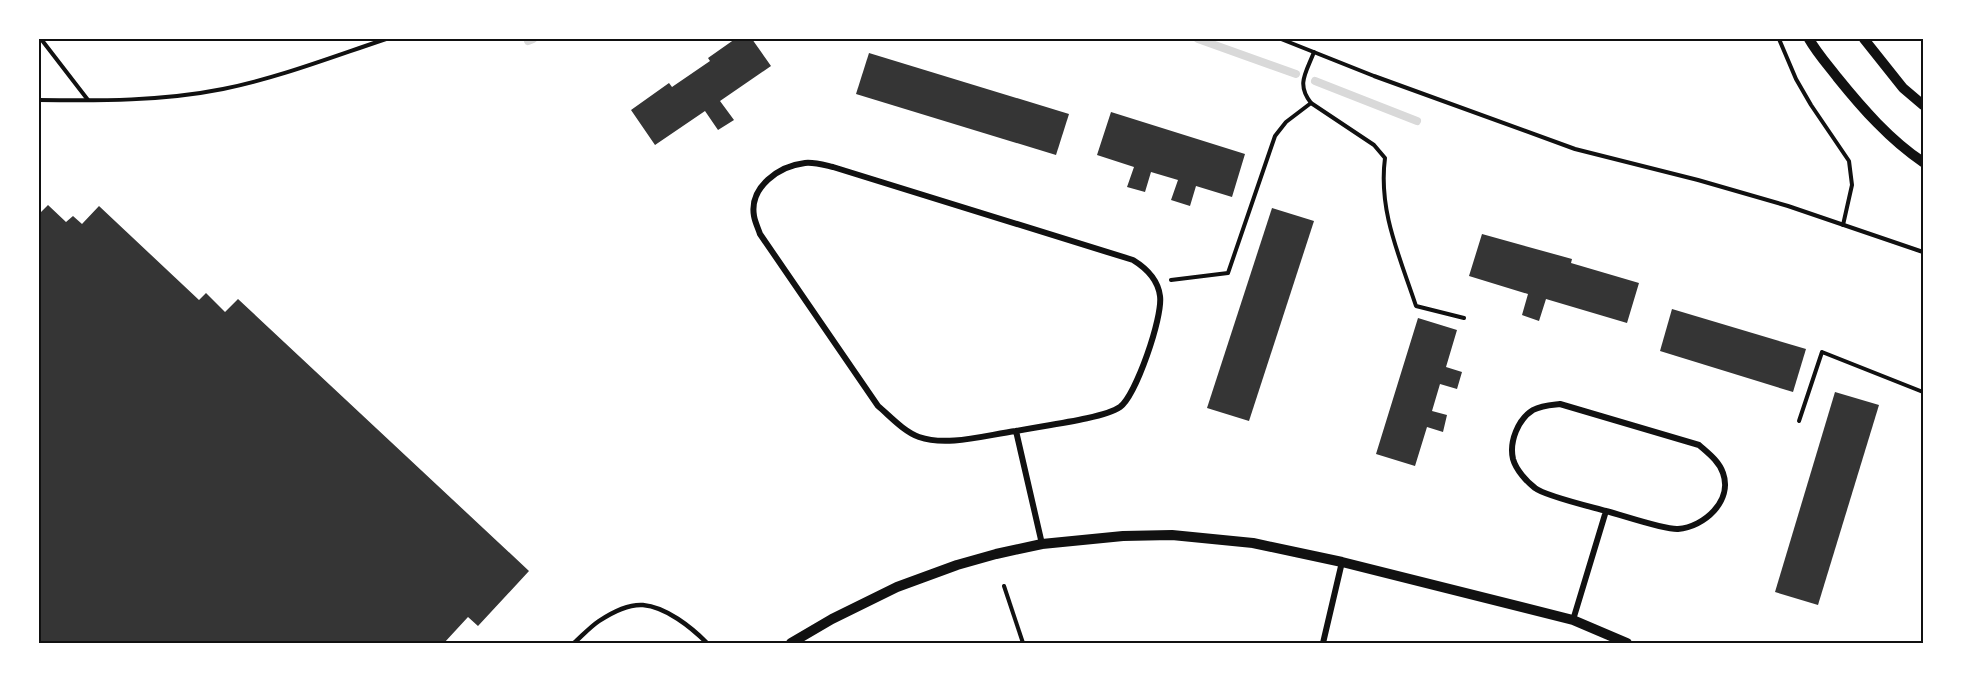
<svg xmlns="http://www.w3.org/2000/svg" width="1962" height="682" viewBox="0 0 1962 682" font-family="'Space Grotesk',sans-serif">
<rect width="100%" height="100%" fill="#fff"/>
<g fill="none" stroke-linecap="round" stroke-linejoin="round">
<g stroke="#d9d9d9" stroke-width="8">
<path d="M1198,39l98,35"/>
<path d="M528,41l5,-2"/>
<path d="M1315,81l102,40"/>
</g>
</g>
<g fill="#353535">
<path d="M735,39h17l19,27 -51,35 14,19 -16,10 -13,-19 -50,34 -24,-35 38,-27 3,4 38,-26 -2,-3z"/>
<path d="M869,53l200,61 -13,41 -200,-61z"/>
<path d="M1111,112l134,42 -13,43 -36,-11 -6,20 -19,-6 7,-20 -27,-8 -6,20 -18,-5 7,-20 -37,-12z"/>
<path d="M48,205l18,17 7,-6 9,8 17,-18 100,94 7,-7 19,19 13,-13 291,272 -51,55 -10,-9 -24,26h-405v-429z"/>
<path d="M1272,208l42,13 -65,200 -42,-13z"/>
<path d="M1482,234l90,25 -1,4 68,20 -12,40 -81,-24 -7,22 -17,-6 6,-21 -59,-18z"/>
<path d="M1672,309l134,40 -13,43 -133,-41z"/>
<path d="M1418,318l39,12 -11,37 16,5 -5,17 -17,-5 -8,27 15,4 -4,17 -16,-5 -12,39 -39,-12z"/>
<path d="M1835,392l44,13 -61,200 -43,-13z"/>
</g>
<g fill="none" stroke-linecap="round" stroke-linejoin="round">
<g stroke="#111" stroke-width="4">
<path d="M41,39l47,61"/>
<path d="M1281,39l93,37 201,73 123,31 90,26 135,46"/>
<path d="M1779,39l17,40 15,26 38,56 3,24 -9,40"/>
<path d="M1314,52c-8,21 -18,32 -3,51l63,42 11,13c-7,53 15,99 31,148l48,12"/>
<path d="M39,100c61,1 124,1 184,-11 55,-11 109,-32 163,-50"/>
<path d="M1171,280l57,-7 47,-137 11,-14 25,-19"/>
<path d="M1799,421l23,-69 101,40"/>
<path d="M1004,586l19,57"/>
</g>
<path stroke="#111" stroke-width="4.5" d="M574,643c8,-7 16,-16 25,-22 12,-8 29,-17 44,-16 23,2 48,22 64,38"/>
<g stroke="#111" stroke-width="6">
<path d="M1016,431c-30,4 -69,16 -97,6 -16,-6 -29,-21 -41,-31l-118,-172c-2,-6 -5,-12 -6,-18 -5,-29 25,-50 51,-53 9,-1 19,2 28,4l300,93c13,8 25,20 27,36 3,21 -24,99 -40,111 -17,12 -81,19 -104,24l26,113"/>
<path d="M1573,620l33,-109c16,4 59,19 72,18 26,-2 55,-28 45,-56 -4,-12 -15,-20 -24,-28l-139,-41c-10,1 -18,1 -27,6 -15,9 -24,32 -20,49 3,11 14,23 22,29 10,8 57,19 71,23"/>
<path d="M1323,643l19,-81"/>
</g>
<g stroke="#111" stroke-width="10">
<path d="M1809,39c8,14 18,25 28,38 25,31 53,63 86,85"/>
<path d="M1864,39l39,49 20,17"/>
<path d="M791,643l41,-24 65,-32 60,-22 39,-11 46,-10 81,-8 49,-1 81,8 89,19 231,58 54,23"/>
</g>
</g>
<rect width="1962" height="682" fill="none" stroke="#ffffff" stroke-width="81"/>
<rect x="40" y="40" width="1882" height="602" fill="none" stroke="#111" stroke-width="2"/>
</svg>
